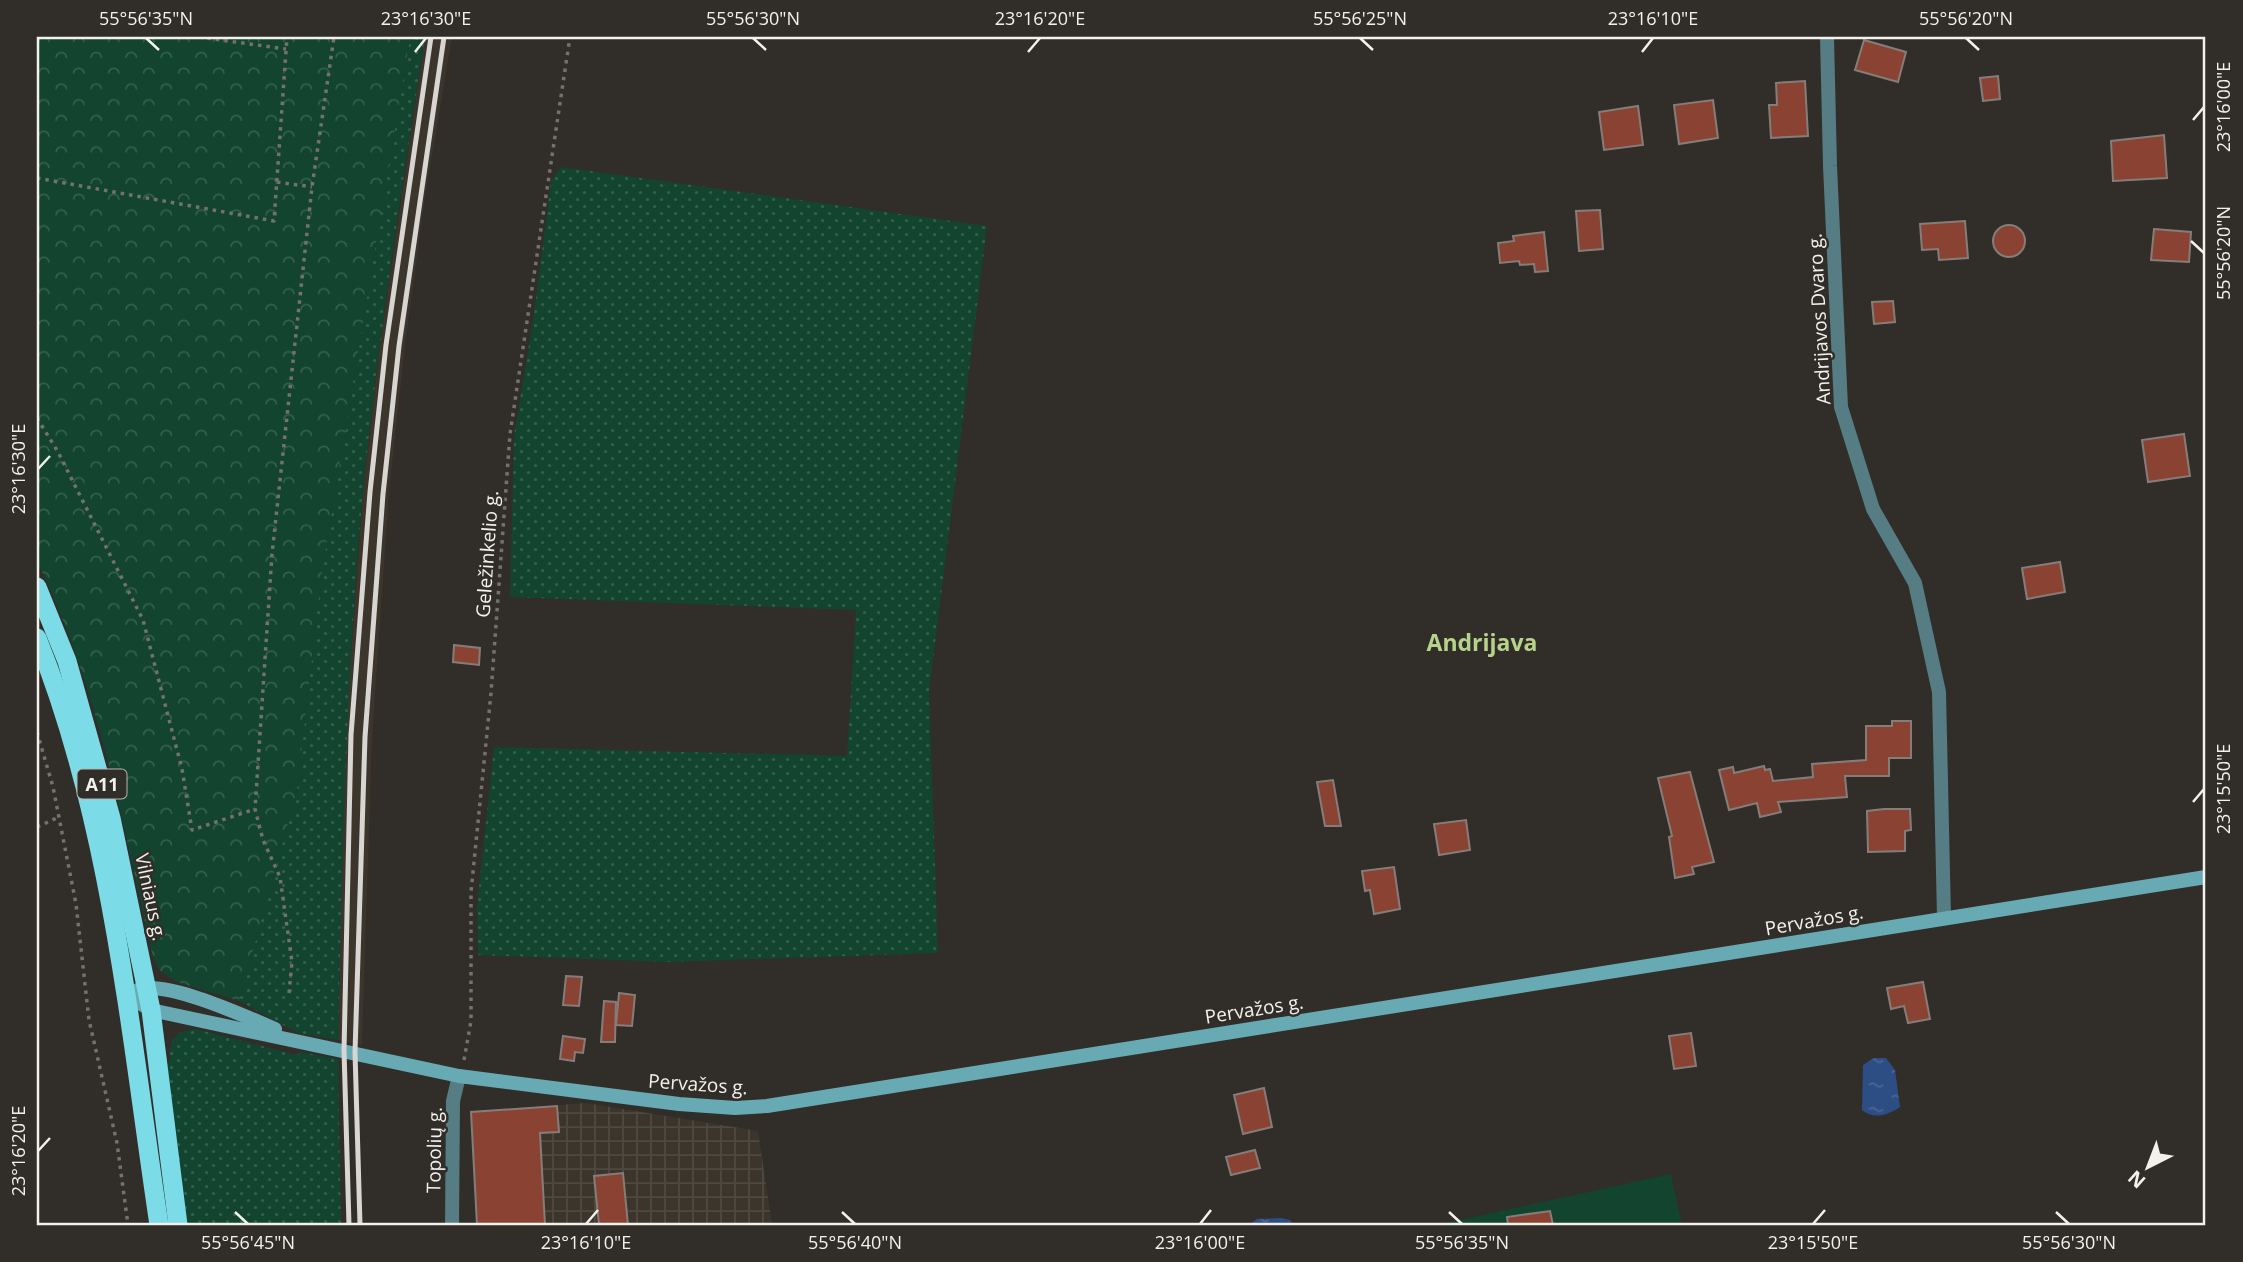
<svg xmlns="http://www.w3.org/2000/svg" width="2243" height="1262" viewBox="0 0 2243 1262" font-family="'Open Sans',sans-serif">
<defs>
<pattern id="industrial-grid" width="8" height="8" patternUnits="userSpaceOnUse" patternTransform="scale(1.75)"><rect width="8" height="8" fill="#3c352b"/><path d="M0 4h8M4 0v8" fill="none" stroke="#4f4940"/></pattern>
<pattern id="grass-dots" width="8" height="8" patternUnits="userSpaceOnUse" patternTransform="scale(1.75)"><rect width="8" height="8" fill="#12442f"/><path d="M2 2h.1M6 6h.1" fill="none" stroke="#355f4d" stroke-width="1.8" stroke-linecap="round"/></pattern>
<pattern id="forest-crowns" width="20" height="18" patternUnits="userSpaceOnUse" patternTransform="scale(1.75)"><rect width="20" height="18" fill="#12442f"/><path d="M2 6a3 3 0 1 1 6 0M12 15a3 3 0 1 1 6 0" fill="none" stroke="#355f4d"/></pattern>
<pattern id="water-ripples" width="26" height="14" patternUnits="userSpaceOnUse" patternTransform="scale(1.75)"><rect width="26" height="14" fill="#2d4d85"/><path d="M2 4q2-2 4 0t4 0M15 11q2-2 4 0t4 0" fill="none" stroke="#4c6797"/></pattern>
</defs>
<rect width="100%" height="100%" fill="#312d28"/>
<path fill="#3c352b" d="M425,37h27l-27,160 -20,148 -16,147 -17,246 -10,307 -24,-5 7,-303 18,-245 17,-147z"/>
<path fill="url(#industrial-grid)" d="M586,1103l172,28 14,94h-295l-6,-113z"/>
<g fill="url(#grass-dots)">
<path d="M410,37h15c-23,151 -47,302 -62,455 -17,182 -21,365 -25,548l-40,-7 -59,-32 58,-211 24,-213z"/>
<path d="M561,167l426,59 -58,465 9,262 -268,9 -192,-7 -1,-49 17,-159 353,9 9,-146 -346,-13 4,-161 20,-122 17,-133z"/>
<path d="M196,1029l101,26 4,-3 37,7 3,166h-156l-21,-162 6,-1c-1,-22 3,-31 26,-33z"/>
</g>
<path fill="url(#forest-crowns)" d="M37,37h373l-89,540 -24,213 -58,211 -62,-19 -18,-12 -7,-17c-30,-133 -55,-269 -115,-392z"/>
<path fill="#12442f" d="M1671,1174l11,51h-245z"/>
<g fill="url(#water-ripples)">
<path d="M1874,1058h12l9,12 5,37c-12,8 -26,13 -38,3l1,-45z"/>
<path d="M1281,1218l9,2 3,5h-44l8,-6z"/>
</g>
<g fill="#8a4332" stroke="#857d7a" stroke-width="2">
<path d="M1864,40l42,12 -8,30 -43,-12z"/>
<path d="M1998,76l2,23 -17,2 -3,-23z"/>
<path d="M1805,81l3,55 -37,2 -2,-33h8l-1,-22z"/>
<path d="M1713,100l5,38 -39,6 -5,-39z"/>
<path d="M1638,106l5,39 -39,5 -5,-38z"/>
<path d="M2164,135l3,43 -54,3 -2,-40z"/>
<path d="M1600,210l3,39 -24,2 -3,-40z"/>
<path d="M1965,221l3,37 -29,2 -1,-11 -16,1 -2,-26z"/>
<circle cx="2009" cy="241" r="16"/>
<path d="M2154,229l37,3 -2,30 -38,-2z"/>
<path d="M1544,232l4,39 -13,1 -1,-8 -14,1 -1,-4 -19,2 -2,-20 16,-2 -1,-5z"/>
<path d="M1893,301l2,21 -21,2 -2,-22z"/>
<path d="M2184,434l6,42 -42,6 -6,-42z"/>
<path d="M2060,562l5,30 -38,7 -5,-31z"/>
<path d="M454,645l26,3 -1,17 -26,-3z"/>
<path d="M1892,721h19v37h-22v18h-44l2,21 -69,5 3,10 -21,5 -3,-14 -28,7 -10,-40 14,-3 1,6 30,-7 1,4 5,-1 3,12 40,-4 -1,-13 54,-4v-34h26z"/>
<path d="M1690,772l24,90 -22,5 2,7 -19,4 -6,-41 3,-1 -14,-58z"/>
<path d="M1333,780l8,46h-16l-8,-44z"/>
<path d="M1884,809h26l1,21 -6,1v20l-37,1 -1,-41z"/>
<path d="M1466,820l4,30 -31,5 -5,-31z"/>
<path d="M1394,867l6,42 -26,5 -4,-24 -5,1 -3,-20z"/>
<path d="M566,976l16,1 -3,29 -16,-1z"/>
<path d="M1923,982l7,37 -22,4 -4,-17 -13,3 -4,-21z"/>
<path d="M619,993l16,2 -3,31 -16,-1z"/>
<path d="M604,1001l12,1 -1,40h-14z"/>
<path d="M1691,1033l5,33 -22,3 -5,-33z"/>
<path d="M563,1036l22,3 -2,14 -8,-1 -1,9 -14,-2z"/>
<path d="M1264,1088l8,39 -29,7 -9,-39z"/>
<path d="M557,1106l2,26 -19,1 5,92h-68l-6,-113z"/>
<path d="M1255,1150l5,18 -29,7 -5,-18z"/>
<path d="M623,1173l5,52h-29l-5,-49z"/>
<path d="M1550,1211l3,14h-45l-1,-8z"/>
</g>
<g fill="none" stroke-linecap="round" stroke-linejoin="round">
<g stroke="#75716d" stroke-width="3.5" stroke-dasharray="3.5 5" stroke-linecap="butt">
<path d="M199,37l87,12"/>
<path d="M37,178l237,43 13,-184"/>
<path d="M277,182l35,5"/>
<path d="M37,418l21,34 85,168 39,149 10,61 63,-21"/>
<path d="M37,732l16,55 23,117 13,116 28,123 11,82"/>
<path d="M37,827l22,-10"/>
<path d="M289,993l3,-31 -12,-85 -17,-37 -8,-31 17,-255 40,-367 22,-150"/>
<path d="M464,1060l7,-39v-129l20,-199 19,-259 60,-397"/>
</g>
<g stroke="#557d83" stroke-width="14">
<path d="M1827,37l3,129 11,241 32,102 42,74 24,109 5,225"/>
<path d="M452,1225l1,-124 6,-25"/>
</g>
<g stroke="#68aab3" stroke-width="14">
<path d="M138,990c26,-11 109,27 137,39"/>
<path d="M127,995l24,15 308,66 220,28 56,4 32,-2 1439,-229"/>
</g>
<g stroke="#7bdce8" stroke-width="19">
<path d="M37,587l30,74 44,157 40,192 27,215"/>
<path d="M37,638c74,183 93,393 122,587"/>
</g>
<g stroke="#d8d6d2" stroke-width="5">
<path d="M349,1225l-5,-175 7,-315 19,-243 16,-147 45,-308"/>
<path d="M360,1225l-5,-173 10,-315 18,-243 16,-148 45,-309"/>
</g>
</g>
<path fill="none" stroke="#f3f1ee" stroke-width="2.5" d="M146,38l13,12M753,38l13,12M1360,38l13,12M1966,38l13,12M415,52l11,-14M1028,52l12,-14M1642,52l11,-14M2193,120l11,-13M2191,241l13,12M38,469l12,-13M2193,802l11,-13M38,1151l12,-13M235,1212l13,12M842,1212l13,12M1449,1212l13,12M2056,1212l13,12M586,1224l12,-14M1200,1224l11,-14M1813,1224l12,-14"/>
<g text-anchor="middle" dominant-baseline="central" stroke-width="5" stroke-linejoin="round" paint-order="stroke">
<rect fill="#312d28" stroke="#b9b6b3" stroke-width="2" x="77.5" y="769.5" width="49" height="29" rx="5"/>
<g font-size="18" font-weight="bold" fill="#f3f1ee">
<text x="102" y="784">A11</text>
</g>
<g font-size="19" fill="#f3f1ee" stroke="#312d28">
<text transform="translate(1819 319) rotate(-93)">Andrijavos Dvaro g.</text>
<text transform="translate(487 554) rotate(-86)">Geležinkelio g.</text>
<text transform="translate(151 897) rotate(78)">Vilniaus g.</text>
<text transform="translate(1814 920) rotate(-10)">Pervažos g.</text>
<text transform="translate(1254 1009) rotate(-9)">Pervažos g.</text>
<text transform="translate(698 1084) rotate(4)">Pervažos g.</text>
<text transform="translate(434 1150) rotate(-89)">Topolių g.</text>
</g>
<g font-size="23" font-weight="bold" fill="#b6d38b" stroke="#312d28">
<text x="1482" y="642">Andrijava</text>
</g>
</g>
<rect width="2243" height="1262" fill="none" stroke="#312d28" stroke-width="77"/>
<g transform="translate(2148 1167) rotate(222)" stroke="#312d28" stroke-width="5" paint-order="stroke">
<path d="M0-5L12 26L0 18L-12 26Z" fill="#f3f1ee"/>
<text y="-10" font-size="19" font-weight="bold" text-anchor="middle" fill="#f3f1ee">N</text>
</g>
<rect x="38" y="38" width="2166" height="1186" fill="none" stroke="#f3f1ee" stroke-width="2.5"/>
<g font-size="18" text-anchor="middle" fill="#f3f1ee">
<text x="146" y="25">55°56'35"N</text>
<text x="426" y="25">23°16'30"E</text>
<text x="753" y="25">55°56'30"N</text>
<text x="1040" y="25">23°16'20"E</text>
<text x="1360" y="25">55°56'25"N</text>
<text x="1653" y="25">23°16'10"E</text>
<text x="1966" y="25">55°56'20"N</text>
<text transform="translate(2224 107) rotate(-90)" y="6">23°16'00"E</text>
<text transform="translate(2224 253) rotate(-90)" y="6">55°56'20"N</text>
<text transform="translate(19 469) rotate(-90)" y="6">23°16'30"E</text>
<text transform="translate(2224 789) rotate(-90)" y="6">23°15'50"E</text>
<text transform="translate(19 1151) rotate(-90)" y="6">23°16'20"E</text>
<text x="248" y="1249">55°56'45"N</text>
<text x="586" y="1249">23°16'10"E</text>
<text x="855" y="1249">55°56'40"N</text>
<text x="1200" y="1249">23°16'00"E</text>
<text x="1462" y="1249">55°56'35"N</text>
<text x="1813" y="1249">23°15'50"E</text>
<text x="2069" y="1249">55°56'30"N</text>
</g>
</svg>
